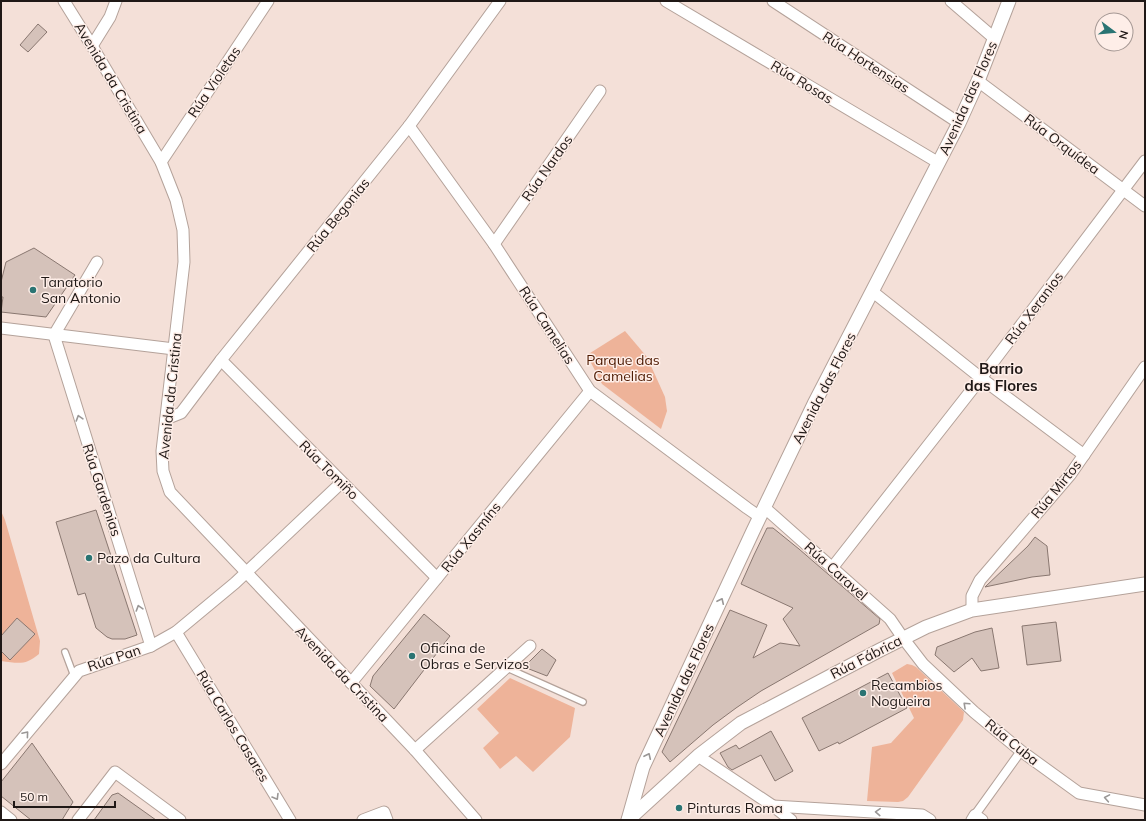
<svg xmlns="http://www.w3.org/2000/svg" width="1146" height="821" viewBox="0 0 1146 821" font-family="Mulish,sans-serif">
<rect width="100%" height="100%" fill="#f4e0d8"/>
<g fill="#eeb399">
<path d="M625,331l22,26 18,40 2,14 -6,18 -59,-45 -15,-29z"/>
<path d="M1,511l4,9 35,121 -1,13c-14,12 -21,9 -38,7z"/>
<path d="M907,664l5,1 4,2 48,45 -1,8 -55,77 -5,4 -5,1 -31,-1 5,-54 19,-4 23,-25 -22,-45z"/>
<path d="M510,678l65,30 -5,29 -37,35 -17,-16 -16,13 -17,-21 16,-15 -22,-24z"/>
</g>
<g fill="#d5c2ba" stroke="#897770">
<path d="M38,24l9,8 -19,20 -8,-7z"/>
<path d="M34,248l41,27 -29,42 -45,-5 2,-15h-2v-15l5,-20z"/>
<path d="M96,510l41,125 -12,4h-13l-5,-2 -11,-9 -11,-35 -7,2 -22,-73z"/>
<path d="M767,528h6l26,21 81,70 -1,5 -118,67 -25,17 -23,17 -43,37 -8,-10 68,-142 37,15 -14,33 27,-15 20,3 -17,-27 10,-11 -52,-24 13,-29z"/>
<path d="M1035,537l12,9 3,29 -18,2 -47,10 43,-41z"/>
<path d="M424,614l26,22 -56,73 -24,-23 3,-10z"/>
<path d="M17,618l18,16 -25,26 -9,-9v-15z"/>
<path d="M1056,622l5,39 -34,4 -5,-39z"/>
<path d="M992,628l7,40 -18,3 -9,-13 -18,14 -19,-17 2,-8 38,-15z"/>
<path d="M542,649l14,11 -9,16 -23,-9z"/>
<path d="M888,673l19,35 -68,36 -1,-2 -19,9 -17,-33z"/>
<path d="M771,731l22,40 -18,10 -14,-26 -29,15 -4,-3 -8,-14 16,-8 3,4z"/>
<path d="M32,743l41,59 -11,18h-31l-30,-24v-14z"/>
<path d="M118,793l38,27h-62l18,-25z"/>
</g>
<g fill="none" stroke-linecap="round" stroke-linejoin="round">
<defs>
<g id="service">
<path d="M65,652l9,24"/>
<path d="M507,668l76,34"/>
</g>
<path id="pedestrian" d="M975,815l46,-64"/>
<g id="minor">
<path d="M64,1l28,45 69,116 15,38 7,30 1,32 -22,189 1,20 7,21 245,258 61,70"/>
<path d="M666,1l273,162"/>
<path d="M773,1l186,122"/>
<path d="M951,1l43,37"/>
<path d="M92,46l18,-29 6,-16"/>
<path d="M978,81l167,125"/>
<path d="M409,126l85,118 96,147 157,117 13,9"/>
<path d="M161,162l107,-161"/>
<path d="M494,244l106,-153"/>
<path d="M97,262l-43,73 97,311"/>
<path d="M873,292l108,86 103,77"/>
<path d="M1,328l173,21"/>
<path d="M221,360l216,218"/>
<path d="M166,419l15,-6 40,-53 188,-234 91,-125"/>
<path d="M765,508l125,111 13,19 20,26 51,48 47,39 58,42 66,12"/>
<path d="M832,568l149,-190 164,-217"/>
<path d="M972,610v-14l8,-16 90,-105 75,-108"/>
<path d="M176,632l114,188"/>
<path d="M351,683l239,-292"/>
<path d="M415,750l115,-104"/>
<path d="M698,756l75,50 18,14"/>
<path d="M1,764l78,-93 72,-25 25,-14 59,-49 106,-100"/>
<path d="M773,806l149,9 8,5"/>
<path d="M1,812l10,8"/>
<path d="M78,820l37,-48 65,48"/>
<path d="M363,820l21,-8 3,8"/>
<path d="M972,820l3,-5 7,5"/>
</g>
<g id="tertiary">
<path d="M628,820l15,-53 110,-236 61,-127 145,-281 19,-42 31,-80"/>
<path d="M628,820l70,-64 43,-33 139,-73 46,-23 46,-17 173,-26"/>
</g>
</defs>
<use href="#service" stroke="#b4a29a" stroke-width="8"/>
<use href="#pedestrian" stroke="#b4a29a" stroke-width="10"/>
<use href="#minor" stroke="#b4a29a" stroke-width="13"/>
<use href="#tertiary" stroke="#b4a29a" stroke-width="15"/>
<use href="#service" stroke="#fff" stroke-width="5.5"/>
<use href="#pedestrian" stroke="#fff" stroke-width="8"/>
<use href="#minor" stroke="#fff" stroke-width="11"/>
<use href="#tertiary" stroke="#fff" stroke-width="13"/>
</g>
<defs><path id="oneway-chevron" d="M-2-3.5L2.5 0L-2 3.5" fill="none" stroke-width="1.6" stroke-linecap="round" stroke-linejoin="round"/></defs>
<g stroke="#9a9796">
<use href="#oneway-chevron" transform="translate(79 418) rotate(-107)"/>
<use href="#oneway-chevron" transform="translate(721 601) rotate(-65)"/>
<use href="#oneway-chevron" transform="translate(139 608) rotate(-107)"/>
<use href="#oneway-chevron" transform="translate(966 705) rotate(-137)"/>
<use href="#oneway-chevron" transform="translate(26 734) rotate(-50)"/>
<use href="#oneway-chevron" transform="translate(648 756) rotate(-65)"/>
<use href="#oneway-chevron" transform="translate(276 797) rotate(59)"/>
<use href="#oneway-chevron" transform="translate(1107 798) rotate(-170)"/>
<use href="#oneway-chevron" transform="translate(878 812) rotate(-177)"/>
</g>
<g fill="#2a7473" stroke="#feeee8" stroke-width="1.5">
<circle cx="33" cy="290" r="4"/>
<circle cx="89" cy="558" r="4"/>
<circle cx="412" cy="656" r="4"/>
<circle cx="863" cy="693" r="4"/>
<circle cx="679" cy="808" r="4"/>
</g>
<g text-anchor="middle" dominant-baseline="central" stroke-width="3" stroke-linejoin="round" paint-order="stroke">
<g font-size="14" fill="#1f1816" stroke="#feeee8">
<text transform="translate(866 62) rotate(33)">Rúa Hortensias</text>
<text transform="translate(111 78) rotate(59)">Avenida da Cristina</text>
<text transform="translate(214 82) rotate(-56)">Rúa Violetas</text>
<text transform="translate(802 82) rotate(31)">Rúa Rosas</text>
<text transform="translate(968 98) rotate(-66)">Avenida das Flores</text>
<text transform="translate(1062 144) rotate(37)">Rúa Orquídea</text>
<text transform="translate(547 168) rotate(-55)">Rúa Nardos</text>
<text transform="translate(338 215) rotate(-51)">Rúa Begonias</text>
<text transform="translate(1034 308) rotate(-53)">Rúa Xeranios</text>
<text transform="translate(547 325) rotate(57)">Rúa Camelias</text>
<text transform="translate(824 388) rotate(-63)">Avenida das Flores</text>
<text transform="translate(170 396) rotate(-84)">Avenida da Cristina</text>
<text transform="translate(329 470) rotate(45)">Rúa Tomiño</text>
<text transform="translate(1056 489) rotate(-51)">Rúa Mirtos</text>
<text transform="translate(102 490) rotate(72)">Rúa Gardenias</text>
<text transform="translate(471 537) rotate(-51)">Rúa Xasmíns</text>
<text transform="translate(836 571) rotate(42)">Rúa Caravel</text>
<text transform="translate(866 657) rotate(-27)">Rúa Fábrica</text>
<text transform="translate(114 658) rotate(-19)">Rúa Pan</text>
<text transform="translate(342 674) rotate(46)">Avenida da Cristina</text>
<text transform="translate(684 680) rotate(-65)">Avenida das Flores</text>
<text transform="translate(233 726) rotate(59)">Rúa Carlos Casares</text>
<text transform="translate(1012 742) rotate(39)">Rúa Cuba</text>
</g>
<g font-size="14" fill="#1f1816" stroke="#feeee8" text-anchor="start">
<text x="41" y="282">Tanatorio<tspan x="41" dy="16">San Antonio</tspan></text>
<text x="97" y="558">Pazo da Cultura</text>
<text x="420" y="648">Oficina de<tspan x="420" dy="16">Obras e Servizos</tspan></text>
<text x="871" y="685">Recambios<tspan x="871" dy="16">Nogueira</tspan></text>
<text x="687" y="808">Pinturas Roma</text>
</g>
<g font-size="14" fill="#4c1900" stroke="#feeee8">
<text x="623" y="360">Parque das<tspan x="623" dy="16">Camelias</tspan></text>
</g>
<g font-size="15" font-weight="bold" fill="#1f1816" stroke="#feeee8">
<text x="1001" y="368">Barrio<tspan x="1001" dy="17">das Flores</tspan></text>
</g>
</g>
<rect width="1146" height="821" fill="none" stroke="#1f1816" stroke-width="4"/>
<g transform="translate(1114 32) rotate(106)"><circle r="19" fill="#feeee8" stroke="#a59894"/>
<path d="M0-3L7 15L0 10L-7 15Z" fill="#2a7473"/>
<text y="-6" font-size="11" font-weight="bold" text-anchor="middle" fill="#1f1816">N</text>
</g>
<path d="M14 801v6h101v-6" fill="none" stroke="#1f1816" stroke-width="2"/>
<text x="20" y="801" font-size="12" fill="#1f1816" stroke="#feeee8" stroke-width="3" paint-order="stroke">50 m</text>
</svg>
